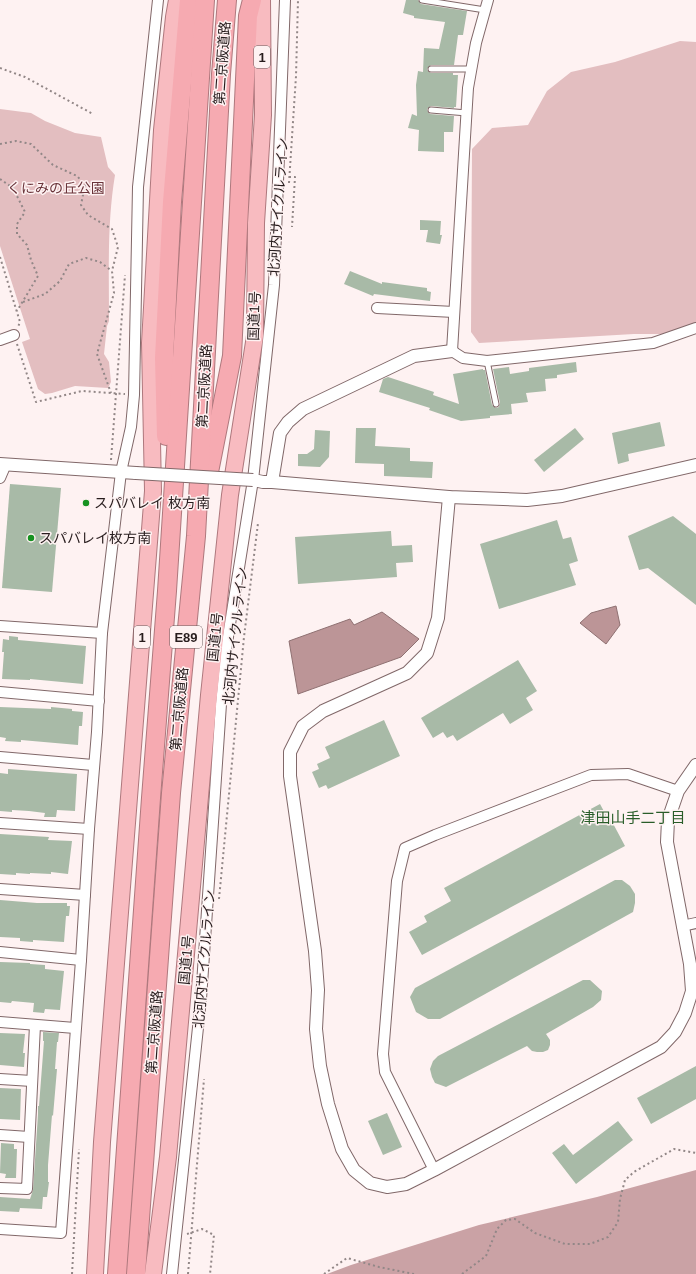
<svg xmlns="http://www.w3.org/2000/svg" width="696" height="1274" viewBox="0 0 696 1274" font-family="Arial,'Noto Sans JP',sans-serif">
<rect width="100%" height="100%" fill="#fef2f2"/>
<g fill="#e3bec0">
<path d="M680,41l16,1v292h-62l-155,9 -8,-11 1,-183 20,-21 36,-3 19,-34 24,-19 44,-10z"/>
<path d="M0,109l31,4 14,8 30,12 26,4 7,30 7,8c-8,48 -6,97 -6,146l-2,5 -3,28 5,8 2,20 -3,6 -33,-2 -23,7 -7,1 -7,-5 -16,-47 8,-3 -30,-93z"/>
</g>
<path fill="#caa2a5" d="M696,1170v104h-369l24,-9 128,-40 118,-28z"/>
<g fill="#bc9597" stroke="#8f7172">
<path d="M616,606l4,19 -14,19 -26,-21 11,-10z"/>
<path d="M382,612l37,27 -18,18 -103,37 -9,-53 61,-22 4,6z"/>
</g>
<g fill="#a8baa7">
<path d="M406,0h12l3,4 46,7 -4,24h-5l-4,30h-23l-4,4 1,2 3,2h22v2h5l-2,32h-2v1l-23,-2 -4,3 1,3 2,2 24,2 -1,16h-9v20l-26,-1 1,-21 -11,-2 4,-14 5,2 -1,-31 2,-14 5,1 1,-24 15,1 6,-27 -31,-4v-2l-11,-3z"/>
<path d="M420,220l21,1 -1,14h2l-2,9 -14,-2 2,-12h-8z"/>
<path d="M350,271l32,13v-2l45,6v3l4,1 -1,9 -56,-7 -1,2 -29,-12z"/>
<path d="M576,362l1,10 -20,3v3l-12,1 1,12 -20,2 2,9 -17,2 1,10 -22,2v2l-29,3 -32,-11 1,-2 -51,-16 4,-13 5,-2 46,15 -1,3 26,9 -6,-30 30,-5v1h2l7,35 4,3 3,-1 1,-4 -7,-34 16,-2 1,7 19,-3v-3z"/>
<path d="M660,422l5,24 -37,8 1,7 -11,3 -6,-31z"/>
<path d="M356,428h20l-1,18 35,2v13l23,1 -1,16 -48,-2v-12l-29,-1z"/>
<path d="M575,428l9,11 -40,33 -10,-12z"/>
<path d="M315,430l15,1 -1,26 -9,10 -22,-1v-12h9l7,-5z"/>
<path d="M10,484l51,4 -9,104 -50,-4z"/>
<path d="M673,516l23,18v71l-48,-37 -9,2 -11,-34z"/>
<path d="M557,520l6,19 8,-2 7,24 -9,3 7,21 -77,24 -19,-65z"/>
<path d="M391,531l1,15 20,-1 1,17 -17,1 1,14 -99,7 -3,-47z"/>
<path d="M9,636l9,1v3l68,6 -3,38 -53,-5v1l-28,-1 2,-27h-2l1,-13 6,1z"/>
<path d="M518,660l19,31 -11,7 7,12 -23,14 -7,-11 -46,28 -4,-6 -6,3 -4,-6 -10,6 -12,-20z"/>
<path d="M0,707l51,2v-2l21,2v2l11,1 -1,14h-3l-1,19 -57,-5v2l-16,-1 1,-3 -6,-1z"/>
<path d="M384,720l16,36 -72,33 -2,-4 -7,3 -7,-16 7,-3 -2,-5 13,-6 -5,-11z"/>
<path d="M8,769l69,5 -2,37 -18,-1 -1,7h-12l1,-4 -16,-2 -17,-1v2l-12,-1v-38l8,1z"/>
<path d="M600,804l7,13 2,-1 16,30 -203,109 -13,-23 18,-10 -3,-6 27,-15 -7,-13z"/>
<path d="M0,834l49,3 -1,3 24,1 -4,33 -17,-2v2l-21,-1v1l-14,-1v2l-16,-1z"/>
<path d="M615,880h7l8,6 5,8v9l-2,9 -193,107h-12l-12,-7 -6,-15 5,-9z"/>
<path d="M0,900l37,3h30v3h3l-1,10h-3l-2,26 -31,-2v2l-13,-1v-3l-20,-1z"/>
<path d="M0,962l30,1v1l15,1v4l19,2 -4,39 -15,-1 -1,4 -11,-1 1,-9 -22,-2 -1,2 -11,-1z"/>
<path d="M583,980h7l12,11 -1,9 -8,7 -47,27 4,6v5l-2,5 -5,2h-6l-5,-1 -5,-5 -81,41 -11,-4 -3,-6 -2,-8 3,-8 5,-5z"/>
<path d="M43,1032l16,1 -1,9h-1l-2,27h2l-4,47 -1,-1 -4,50v17h1l-2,15h-4l-1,12 -22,-1 -1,4 -19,-1v-14l30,2 3,-9 5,-76v-8h1l5,-65h-1z"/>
<path d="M0,1033l25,1 -2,19h2l-1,14 -24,-2z"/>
<path d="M696,1066v33l-45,25 -14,-26z"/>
<path d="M0,1088l21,1 -1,31 -20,-1z"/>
<path d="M387,1113l15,34 -19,8 -15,-34z"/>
<path d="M618,1121l15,19 -57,44 -24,-31 12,-9 9,11z"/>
<path d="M1,1143l13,1v5h3l-1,29h-11l1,-4 -6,-1z"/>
</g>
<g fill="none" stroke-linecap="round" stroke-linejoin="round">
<defs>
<g id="service">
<path d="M422,0l63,10"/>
<path d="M431,69h40"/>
<path d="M431,110l36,3"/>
<path d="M487,361l9,43"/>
</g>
<g id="minor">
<path d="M488,0l-12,43 -8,45 -16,263 11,7 24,3 166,-18 43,-15"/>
<path d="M377,308l77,4"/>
<path d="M0,340l14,-5"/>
<path d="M0,478l6,-14"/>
<path d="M0,626l102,7"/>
<path d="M0,692l99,9"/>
<path d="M0,757l93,8"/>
<path d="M0,823l89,6"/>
<path d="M0,889l85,6"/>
<path d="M682,926l14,-3"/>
<path d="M0,952l81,8"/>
<path d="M0,1022l75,6"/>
<path d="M0,1079l32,2"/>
<path d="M0,1135l29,2"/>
<path d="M434,1170l-49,-98 -2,-18 14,-173 8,-33 30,-13 156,-60 37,-1 50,17"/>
<path d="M0,1188l27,1 8,-164"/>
<path d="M0,1229l61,4 20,-273 8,-131 8,-97 5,-99 19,-161 10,-45 3,-32 4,-208 20,-187"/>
<path d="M172,1274l29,-275 20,-295 6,-61 26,-163 21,-195 11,-285"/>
</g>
<g id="tertiary">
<path d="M0,464l136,9"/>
<path d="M253,480l10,2h9l177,15 78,3 35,-4 134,-31"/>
<path d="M272,482l8,-49 8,-11 15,-13 111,-53 38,-5"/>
<path d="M449,497l-11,121 -11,35 -20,20 -84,38 -20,15 -13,26v24l25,175 3,39 -2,39 4,37 8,38 14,45 12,21 16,13 17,4 19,-3 28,-14 227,-123 14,-15 10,-19 7,-22 -2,-27 -23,-122 1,-22 10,-29 18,-26"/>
</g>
<g id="trunk">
<path d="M95,1274l7,-132 51,-651 -3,-148 12,-213 12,-113 3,-17"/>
<path d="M153,1274l15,-117 41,-462 21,-200 25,-159 1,-113 7,-108 -1,-115"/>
</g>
<g id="motorway">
<path d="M166,436l-2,-78 8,-156 17,-202"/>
<path d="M209,472l23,-116 16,-340 4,-16"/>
<path d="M117,1274l34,-476 16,-207 38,-591"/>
<path d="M136,1274l35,-481 25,-257 25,-462 6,-74"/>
</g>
</defs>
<use href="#service" stroke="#816869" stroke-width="7"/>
<use href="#minor" stroke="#816869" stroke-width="12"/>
<use href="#tertiary" stroke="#816869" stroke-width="14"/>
<use href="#trunk" stroke="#ae787d" stroke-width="18"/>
<use href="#motorway" stroke="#ae787d" stroke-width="20"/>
<g stroke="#928787" stroke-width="2" stroke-dasharray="2 3" stroke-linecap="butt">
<path d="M0,68l25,9 68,37"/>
<path d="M0,144l16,-3 15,3 22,21 24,11 8,9 -4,20 7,10 24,14 6,18 -6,24 2,22 -17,61 14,39"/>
<path d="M289,177h6l-3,50"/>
<path d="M0,179l13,9 12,24 -8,12v10l10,11 4,15 7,16 -21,35"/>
<path d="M289,183l7,-107 2,-76"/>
<path d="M0,257l20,65 -2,5"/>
<path d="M23,302l22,-8 15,-13 9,-17 17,-6 14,4 12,9"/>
<path d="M17,344l19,58 46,-11 43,3"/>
<path d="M111,460l14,-185"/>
<path d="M219,899l25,-262 14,-114"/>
<path d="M187,1234l15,-5 12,6 -4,39"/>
<path d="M72,1274l7,-125"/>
<path d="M188,1274l16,-195"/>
<path d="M324,1274l23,-16 32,9 35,7"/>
<path d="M462,1274l24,-18 11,-27 9,-9 9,-1 20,14 30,11h25l18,-7 10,-15 2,-23 5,-19 9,-8 40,-23 22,4"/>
</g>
<use href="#service" stroke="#fff" stroke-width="5"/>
<use href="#minor" stroke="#fff" stroke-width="10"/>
<use href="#tertiary" stroke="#fff" stroke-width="12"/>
<use href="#trunk" stroke="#f8bbc0" stroke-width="16"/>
<use href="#motorway" stroke="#f6aab1" stroke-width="18"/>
<defs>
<path id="tertiary-bridge" d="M136,473l117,7"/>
</defs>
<use href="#tertiary-bridge" stroke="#816869" stroke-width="14" stroke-linecap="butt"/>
<use href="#tertiary-bridge" stroke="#fff" stroke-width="12"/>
</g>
<g fill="#169221" stroke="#fef2f2" stroke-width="1.5">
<circle cx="86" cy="503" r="4"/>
<circle cx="31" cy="538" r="4"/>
</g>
<g text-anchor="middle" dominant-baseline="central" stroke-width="3" stroke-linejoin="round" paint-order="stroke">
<g fill="#fef2f2" stroke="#685c5d" stroke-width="1">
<rect x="254" y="46" width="16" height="22" rx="3"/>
<rect x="134" y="626" width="16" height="22" rx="3"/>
<rect x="170" y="626" width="32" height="22" rx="3"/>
</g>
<g font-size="13" font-weight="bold" fill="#271c1d">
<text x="262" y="57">1</text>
<text x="142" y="637">1</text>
<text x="186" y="637">E89</text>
</g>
<g font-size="14" fill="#271c1d" stroke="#fef2f2">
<text transform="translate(222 63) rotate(-86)">第二京阪道路</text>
<text transform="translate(278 207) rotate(-86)">北河内サイクルライン</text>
<text transform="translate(254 316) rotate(-88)">国道1号</text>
<text transform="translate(204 386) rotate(-87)">第二京阪道路</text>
<text transform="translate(235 636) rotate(-84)">北河内サイクルライン</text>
<text transform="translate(215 637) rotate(-84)">国道1号</text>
<text transform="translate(179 709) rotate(-85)">第二京阪道路</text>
<text transform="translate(204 959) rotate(-85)">北河内サイクルライン</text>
<text transform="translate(186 960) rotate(-85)">国道1号</text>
<text transform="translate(154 1032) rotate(-86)">第二京阪道路</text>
</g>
<g font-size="14" fill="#693339" stroke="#fef2f2">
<text x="56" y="188">くにみの丘公園</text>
</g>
<g font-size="14" fill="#271c1d" stroke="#fef2f2" text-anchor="start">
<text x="94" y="503">スパバレイ 枚方南</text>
<text x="39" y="538">スパバレイ枚方南</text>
</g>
<g font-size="15" fill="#295d29" stroke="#fef2f2">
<text x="633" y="817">津田山手二丁目</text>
</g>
</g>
</svg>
